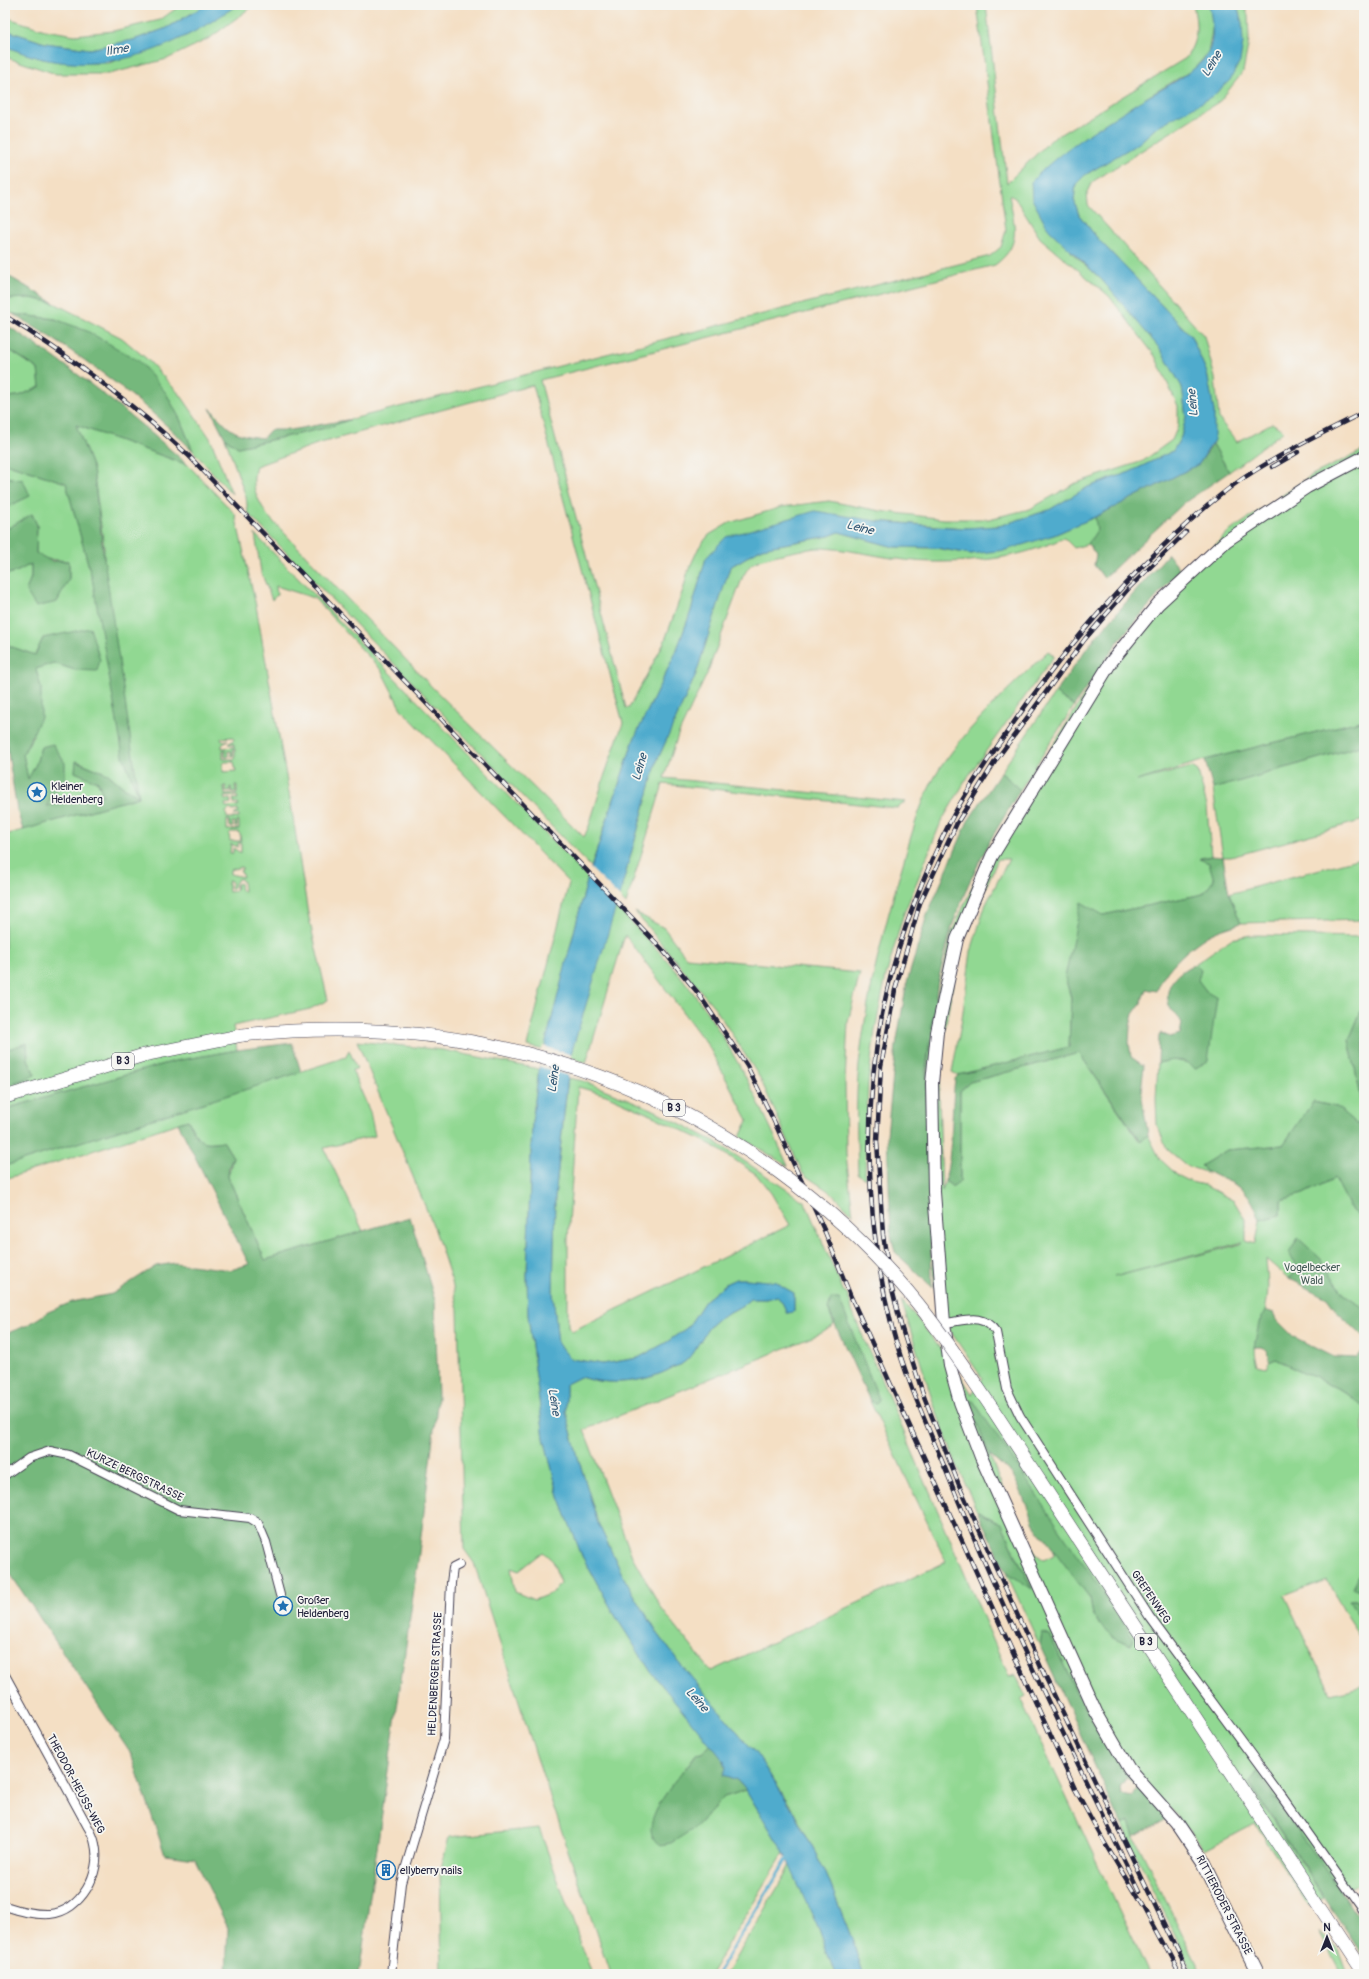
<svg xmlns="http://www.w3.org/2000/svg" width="1369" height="1979" viewBox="0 0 1369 1979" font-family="Pangolin,sans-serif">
<rect width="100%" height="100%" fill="#f6f6f2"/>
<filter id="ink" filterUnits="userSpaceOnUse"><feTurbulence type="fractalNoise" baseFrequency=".025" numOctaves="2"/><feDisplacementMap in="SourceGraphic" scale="8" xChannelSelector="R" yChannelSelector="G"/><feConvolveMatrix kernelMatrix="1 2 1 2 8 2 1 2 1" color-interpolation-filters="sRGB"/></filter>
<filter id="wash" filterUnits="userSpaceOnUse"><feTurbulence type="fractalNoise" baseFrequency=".012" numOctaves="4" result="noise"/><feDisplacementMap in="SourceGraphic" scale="16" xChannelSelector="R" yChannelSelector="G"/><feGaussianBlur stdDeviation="0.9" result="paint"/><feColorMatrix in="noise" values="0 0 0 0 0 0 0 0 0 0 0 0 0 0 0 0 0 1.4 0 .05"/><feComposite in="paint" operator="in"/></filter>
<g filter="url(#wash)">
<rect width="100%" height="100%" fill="#f4dfc4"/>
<g fill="#91d892" stroke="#5a7d66" fill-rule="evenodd">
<path d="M181,5h25l-39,23 -34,12 -43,9 -45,-6 -40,-13v-13l40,13 30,5 38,-4 47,-11z"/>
<path d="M237,5h17l-44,33 -43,21 -58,15h-53l-51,-17v-11l38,13 38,4h28l79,-28z"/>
<path d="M977,5h9l21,178 44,-43 135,-82c12,-19 12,-31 7,-53h16l4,20 -5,28 -14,16 -60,36 -64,43 1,104 31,28 41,46 18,24 21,37 4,30 -5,20 -8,14 -43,21 -42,15 -39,23 -50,16 -33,2 -90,-7 -170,37 -15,53 -15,41 -42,87 -43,128 -343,-354 -2,-16 -21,-59 13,9 87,-19 27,-9 638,-163 11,-9 5,-17zM1009,195l6,3 25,40 69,58 46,60 23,50v20l-6,14 -29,21 -67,22 -46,26 -41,10h-45l-64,-8 -51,-10 -47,6 -53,16 -20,12 -10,12 -11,24 -4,16 -20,56 -35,65h-3l-86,-328 455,-115c28,-21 19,-40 14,-70zM533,385l90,338 -18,51 -16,52 -5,11 -151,-149 -166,-173c-10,-18 -17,-27 -11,-49l61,-22z"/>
<path d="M1237,5h7l4,10 1,25 -6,32 -23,29 -128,81 -5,10 1,13 116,131 11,42 4,41 18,23 35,-19 12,8 -55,41 -16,-28 1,-33 -7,-38 -16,-37 -93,-97 -19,-24 -5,-15 2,-16 9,-9 56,-34 17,-15 25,-14 59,-89z"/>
<path d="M31,298l23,5 68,35 26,22 34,37 28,41 22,56 -39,-43 -13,-31 -14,-27 -110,-74 -43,-5 -8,-5v-10z"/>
<path d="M5,347l33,22 2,18 -21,9 -14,1z"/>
<path d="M76,425l112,40 47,49 21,92 35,198 17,110 20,86 -18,9 -77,17 4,24 -62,11 -170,48v-23l30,-11 -7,-16 -1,-15 -22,6v-215l134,-38 -17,-11 -14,-12 -31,-13 -2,11 23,10 5,13 -56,11 5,-11 13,-14 -24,-34 -5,17 -8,16 -5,-26 10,-18 8,-48 -5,-19 17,-6 22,7 -12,-35 -20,3 -8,17 -26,-9 -4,-17v-54l13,-4 13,-7v13l-5,14 31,11 12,-24v-17l-23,-2 -10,-6 1,-28 -5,-11 -27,16v-22l24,-12 -6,-16 -18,-3v-14l61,20 26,95 12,-20v-11l-11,-78zM233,737l1,3 -6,4h6v3l-12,1v-3l6,-5 -6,1 -1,-3zM233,749h2v10h-12v-9h2v7h3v-6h3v5h2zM225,762h9l2,9 -13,1v-8zM235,785h2v9l-12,1 -1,-9h2v6h4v-5h1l1,5h4zM237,796l1,3h-5l1,4h4v3l-12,1 -1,-3 6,-1 -1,-4 -5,1 -1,-3zM230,809l3,2 5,-2v3l-4,3h5v3h-12l-1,-6zM227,820h2l1,7h3l-1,-5h3v5h2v-6h2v8l-12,1zM231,832h7l2,2 1,7h-11l-1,-7zM238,843h3v10l-8,-5v5h-3l1,-9 7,3zM242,867v3h-2l3,7 -13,-3v-4zM238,879h3l2,3 1,9h-3l-1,-8 -3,1 -1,7 -7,1 -1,-8 1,-4 3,2 -2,5 2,2z"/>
<path d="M1364,450v270l-159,40 -68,21 55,-14 6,4 9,35 4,50 -11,2 9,5 6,17 -12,14 -100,21 -38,62 6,21 -2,49 -111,28 -6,-3 10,-53 9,-68 14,-45 24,-47h-11l-35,81 -9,36 -12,72 -3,47 3,96 3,-10 8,6 7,-5v-91l10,-9 109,-29 61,89 8,-7 12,24 17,16 14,7 13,3 30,16 12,20v20l10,3 4,-24 21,-5v-15l22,-6 32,-16 17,33 12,7v92l-22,-18 -21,-33 -22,7 -10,13 -23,-20c1,14 3,28 1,41 -3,26 -18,38 -9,66l8,2 3,-6 7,-3 71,34 17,15v166h-4l-1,17 5,-3v19l-8,-7h-6l14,25v16l-16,-24 -21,-37 -43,16 47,98 33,-8v200l-5,-3 -18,8 -85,-120 -7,12 75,115 -15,8 -54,-82 -50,26 -29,-37 -38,-26 -11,-10 -50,-83 -27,-59 -8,-3 -2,14 -34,-74 26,17 -30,-65 -25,-13 -22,-50 -20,-53 -34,-108 16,18 43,57 12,19 10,-16 -46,-68 -11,-213 6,-72 21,-93 36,-81 116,-188 123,-130 85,-58zM1243,1242l-2,2 -127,33zM972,1399l159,246 -19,-9 -19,-22 -3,-16 -39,-53 3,9 -10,6 -8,-6 -4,-10 -3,1 -5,-9 -3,-2 -51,-128z"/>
<path d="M1095,517l4,12 -11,15 -14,4 -10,-10c-45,20 -80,24 -130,24 -38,0 -74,-12 -111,-14 -12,-1 -62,9 -71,16 -4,3 -6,8 -9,12l-36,98 -29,61 -14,43 242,24 -9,6 -234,-24 -37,120 -7,-7 38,-136 39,-87 34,-107 32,-19 67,-12 10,-4 55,15 42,1 35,6 83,-19z"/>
<path d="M255,534l333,343 -44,173 -17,-4 42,-163 -168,-174 -20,-39 -67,-72 -38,-12 1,9 -5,5 -11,-28z"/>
<path d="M1048,651l6,5 -85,119 -28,47 -38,94 -17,60 -11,54 -7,54 -3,95 -7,-5c-1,-36 -3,-73 1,-109 7,-67 24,-134 43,-198 11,-37 20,-74 43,-106 29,-41 67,-75 103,-110z"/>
<path d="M1055,693l19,13 -54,84 -19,-18z"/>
<path d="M1364,745v75l-133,37h-8l-10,-68z"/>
<path d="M1364,857v63l-123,3 -12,-29z"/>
<path d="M615,905c26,28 55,56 77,86 40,54 69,114 96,175l-48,-29 8,-17 -39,-73 -84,-112 -39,128 -16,-6z"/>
<path d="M635,912l29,16 22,29 174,16 -12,49 -3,60 1,73 7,60 -20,-21 -30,-20 -43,-96 -45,-70z"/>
<path d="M1251,935l113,2v67l-15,36 15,71v13h-8l-19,-17 -24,-5 -30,43 -56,5 -26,16 7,7 -21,-7 -20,-17 -10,-24 -1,-26 2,-36 15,-3 16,3 18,-71 -10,-12 4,-10 -6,-6 36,-25z"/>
<path d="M357,1041l86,9 96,19 -7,54 -5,152 1,40 16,123 15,59 23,59 34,61 35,55 60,72 -8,9 -7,1 -38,51 37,23 29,-31 22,-7 38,63 -74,121h-100l-73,-216 -63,-195 -10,-14 -6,-239 -6,-28 -17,-52zM543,1552l10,9 7,22 -8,10 -18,7 -19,-8 -4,-24 8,3z"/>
<path d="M349,1050l8,19 -5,1 18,42 5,24 -51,12 39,83 -98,29 -37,-83 5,-20 -10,-16c-25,4 -24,0 -35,-21l-183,59v-13l341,-109z"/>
<path d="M568,1078l16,3 68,28 64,33 89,60 39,90h2l5,12 1,7 157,366 6,-2 11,22 -5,3 128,274h-286l-11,-35 -27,-68 -35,-66 -33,-50 -76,-90 -25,-34 -32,-53 -26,-55 -21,-69 -11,-42v-28l14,-7c30,9 65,6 92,-9 3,-2 8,-2 11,-5 10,-6 20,-30 29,-39 12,-12 26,-13 38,-25h16l11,-3 6,8 4,9 7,-1v-19l-11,-6 -6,-5 -31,-3h-10l-9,4 -22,18 -17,26 -21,15 -29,16 -35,6 -32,-5 -13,-15 -5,-51 2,-96zM578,1087l28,8 49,22 57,28 44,29 15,19 19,32 -218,106 -4,-4v-88zM828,1309l49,94 -7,-2 76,161 -235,109 -48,-60 -31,-55 -48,-126 238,-97 12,-8z"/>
<path d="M1129,1822l5,14 68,138h-8l-72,-149z"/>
<path d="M539,1828l53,146h-150l-2,-102 9,-35z"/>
<path d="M790,1864l29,66 16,44h-109l59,-99z"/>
<path d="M1320,1932l19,18 9,24h-6z"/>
</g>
<g fill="#74b87c" stroke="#4b6d5c">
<path d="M5,274l49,29 -23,-5 -26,1z"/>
<path d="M13,314l42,5 32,12 52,30 27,32 14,26 13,32c-53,-54 -115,-98 -180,-137z"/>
<path d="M5,324c65,42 125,89 183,141l-112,-40 17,44 11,89 35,239 -116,33 -6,-20 -12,-76v-105l4,17 26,9 8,-17 47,-10 10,32 -3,11 -22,-1 -22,-7 -17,6 5,19v29l-18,37 5,25 8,-15 5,-17 12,-3 12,19v18l-13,14 -5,11 56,-11 -5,-13 -23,-10 1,-11 32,13 14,12 17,11 -16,-41 -31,-178 -26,-95 -61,-20v-66l14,-1 21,-9 -2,-18 -33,-22z"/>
<path d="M210,408c20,23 23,27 53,30l7,-8h20l62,-11 -26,9 -88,19 -13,-9z"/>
<path d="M1213,444l16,28 -45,31 -80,75 -10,-13 2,-10 -8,-11 9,-14 -2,-13 104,-53z"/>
<path d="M5,477l18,3 7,16 -25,12z"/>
<path d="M32,514l5,11 -1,28 15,8h18v18l-12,23 -21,5 -10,-16 5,-14v-13l-13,7 -13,4v-45z"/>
<path d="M1168,554l12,16 -61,70 -45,66 -19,-13 34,-48z"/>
<path d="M1364,720v25l-151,44 -8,-29z"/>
<path d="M1001,772l19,18 -29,49 -23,46 -16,41 -14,55 -12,88 6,218 -37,-35 -4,-16 -4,-101 9,-90 11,-63 20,-67 41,-94z"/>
<path d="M1211,856l12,1 6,37 12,29c-10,4 -23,7 -32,12 -20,12 -45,34 -52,56l-11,-2 -5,14 -8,11 -3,12 -1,16 2,15 13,9 -3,25 7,44 -7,7 -62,-89 -109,29 -10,9v91l-7,5 -8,-6c8,-33 6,-68 10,-102l3,-4 111,-28 2,-49 -6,-21 16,-75 22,13 100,-21 11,-14 -5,-17 -10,-4z"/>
<path d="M1195,964l6,6 -3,10 9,12 10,6 -9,63 -14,8c-9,-12 -23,-9 -36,-6l1,-27 2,-3 9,4 10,-3 2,-11c-4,-5 -11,-12 -13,-18 -6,-21 10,-34 26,-41z"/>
<path d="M1364,1004v107l-15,-71z"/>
<path d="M27,1043l1,16 7,16 -30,11v-36z"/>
<path d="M292,1043l9,29 -296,94v-57l170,-48 62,-11z"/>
<path d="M1313,1102l24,5 19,17h8v94l-12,-7 -17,-33 -32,16 -22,6v15l-21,5c-4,-11 -9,-24 -18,-31 -13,-10 -29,-11 -41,-23l26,-16 56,-5z"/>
<path d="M188,1120c11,21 10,25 35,21l10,16 -4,10 -1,10 37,83 145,-43 25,84 3,96 -20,164 -59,413h-133l2,-46 -33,-69 -30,-4 -34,-101 -126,-188v-232l23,-9 20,-13 24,-10 40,-8 44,-28 19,-3 56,7 18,-6 -71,-141z"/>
<path d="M1298,1238l23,21 21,33 22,18v27l-27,-25 -10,-14 -38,-19 8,-11 -8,-15z"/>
<path d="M831,1299h8l40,100 -2,4 -7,-2 -42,-92z"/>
<path d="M1265,1310l9,3 3,7 17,17 40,20 23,1 7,-9v59l-17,-15 -71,-34 -7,3 -2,-12 -6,-3h-7l5,-24z"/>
<path d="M972,1399l162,240 -3,6 -19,-9 -12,-11 -7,-11 -3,-16 -56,-74 -16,-40 -6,-10 -23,-20 -19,-48z"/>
<path d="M977,1511l25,13 30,66 -26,-18z"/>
<path d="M1360,1574h4v14l-5,3 -6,-3z"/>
<path d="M1349,1600h7l8,7v18z"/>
<path d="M1042,1632l8,3 27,59 50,83 -7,10 1,7 12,2 5,-9 29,31 -33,18 -5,-14 -7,3 -82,-179z"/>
<path d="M711,1744l13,17 2,8 -3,6 14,5 9,10 -22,7 -29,31 -24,15 -11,2c-30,-21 24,-71 36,-91l7,-1z"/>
<path d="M1256,1771l85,120 23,36v31l-115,-176z"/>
</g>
<g fill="#4fabcd" stroke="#386684">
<path d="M206,5h31c-57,40 -124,70 -194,54 -13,-3 -26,-8 -38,-13v-16l40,13 45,6 43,-9 34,-12z"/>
<path d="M1209,5h28l5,18 1,20 -3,18 -10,19 -18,17 -54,29 -19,17 -54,32 -9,9 -2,16 5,15 19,24 93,97 16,37 7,38v29l-15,24 -104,53 -41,18 -48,15 -35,4 -35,-6 -42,-1 -55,-15 -10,4 -67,12 -32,19 -34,107 -39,87 -38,136 -49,160 -15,140 -2,96 5,51 13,15 32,5 35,-6 29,-16 21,-15 17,-26 22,-18 9,-4h10l31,3 6,5 11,6v19l-7,1 -4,-9 -6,-8 -11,3h-16c-12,12 -26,13 -38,25 -9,9 -19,33 -29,39 -3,3 -8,3 -11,5 -27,15 -62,18 -92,9l-14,7v28l11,42 21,69 26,55 32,53 25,34 76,90 33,51 35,65 27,68 11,35h-28l-16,-44 -35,-77 -38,-63 -9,-10 -14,-5 3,-6 -2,-8 -73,-89 -35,-55 -34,-61 -23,-59 -15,-59 -16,-123 -1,-40 5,-152 7,-54 49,-192 46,-138 42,-87 15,-41 15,-53 20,-21 89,-26 61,10 58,5 32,2 33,-2 50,-16 39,-23 42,-15 43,-21 8,-14 5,-20 -4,-30 -21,-37 -59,-70 -53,-50 -17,-31 -1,-17c28,-31 67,-54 103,-77 19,-12 64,-32 74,-52 7,-15 4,-33 1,-48z"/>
</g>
<g fill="#f4dfc4">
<path d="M589,867l32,31 -4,9 -31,-31z"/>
<path d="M543,1046l29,9 -2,21 -32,-10z"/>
</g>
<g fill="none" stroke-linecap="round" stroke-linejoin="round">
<path stroke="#4fabcd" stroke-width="3" d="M717,1974l72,-118"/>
</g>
</g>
<g filter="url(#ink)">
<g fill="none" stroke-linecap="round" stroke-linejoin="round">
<defs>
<g id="street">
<path d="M944,1323c21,-2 38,-11 52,9l11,57 13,27 129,200 134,182 81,114"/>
<path d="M5,1475l24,-17 21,-7 19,4 110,55 71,8 8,5 8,19 14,53"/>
<path d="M5,1675l83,152c3,5 6,11 7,17 7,29 -14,67 -45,70 -16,1 -30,-3 -45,-8"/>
<path d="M391,1974l10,-91 43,-144 7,-156 2,-15 6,-3"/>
</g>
<path id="secondary" d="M1258,1974l-55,-112 -27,-40 -47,-53 -33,-57 -115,-255 -21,-55 -10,-36 -6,-43 -10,-131 -2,-109 5,-51 20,-93 35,-83 119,-194 47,-58 68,-63 81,-54 57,-30"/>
<g id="primary">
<path d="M5,1097l139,-42 99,-20"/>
<path d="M992,1408l372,566"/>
</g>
</defs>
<use href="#street" stroke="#423e50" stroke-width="10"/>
<use href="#secondary" stroke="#423e50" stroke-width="14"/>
<use href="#primary" stroke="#423e50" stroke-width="14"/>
<use href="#street" stroke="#fff" stroke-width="8"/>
<use href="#secondary" stroke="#fff" stroke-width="12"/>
<use href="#primary" stroke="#fff" stroke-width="13"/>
<defs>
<g id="rail">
<path d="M5,316c66,41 126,86 183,139l473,493 37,45 49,73 26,53 52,113 26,65 224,492 29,53 39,65 36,67"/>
<path d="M1272,467l26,-15"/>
<path d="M1186,532l-57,56 -44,51 -89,121 -39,63 -37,80 -25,87 -14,76 -4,75 6,94 8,50 11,44 21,65 36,91 85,189 144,300"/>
<path d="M1139,1891c-66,-138 -135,-276 -192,-418 -20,-48 -42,-96 -55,-146 -28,-109 -30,-228 -5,-336 13,-56 38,-120 64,-171 17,-33 40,-64 61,-95 45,-65 94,-125 151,-179 25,-24 50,-47 79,-67 39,-26 81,-46 122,-67"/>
</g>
</defs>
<use href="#rail" stroke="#22223b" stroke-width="4.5"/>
<use href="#rail" stroke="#f6f6f2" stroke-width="3" stroke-dasharray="9" stroke-linecap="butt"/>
<defs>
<path id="primary-bridge" d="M243,1035c250,-27 484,56 654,244 36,40 65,85 95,129"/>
</defs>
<use href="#primary-bridge" stroke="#423e50" stroke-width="14" stroke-linecap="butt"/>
<use href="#primary-bridge" stroke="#fff" stroke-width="13"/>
</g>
</g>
<defs>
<symbol id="sight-ring" viewBox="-11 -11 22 22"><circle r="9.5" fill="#f6f6f2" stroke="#1f6fb2" stroke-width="1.5"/><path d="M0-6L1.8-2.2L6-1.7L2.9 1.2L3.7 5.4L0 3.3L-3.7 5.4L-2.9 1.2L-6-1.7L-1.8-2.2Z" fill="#1f6fb2"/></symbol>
<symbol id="building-ring" viewBox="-11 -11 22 22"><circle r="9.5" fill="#f6f6f2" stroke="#1f6fb2" stroke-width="1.5"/><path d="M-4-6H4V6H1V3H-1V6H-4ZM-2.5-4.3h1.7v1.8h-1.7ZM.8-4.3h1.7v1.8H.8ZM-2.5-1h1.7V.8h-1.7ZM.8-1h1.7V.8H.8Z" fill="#1f6fb2"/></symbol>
</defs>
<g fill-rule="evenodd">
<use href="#sight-ring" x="26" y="781" width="22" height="22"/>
<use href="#sight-ring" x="272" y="1595" width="22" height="22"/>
<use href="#building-ring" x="375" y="1859" width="22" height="22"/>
</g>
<g text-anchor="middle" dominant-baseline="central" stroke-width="3.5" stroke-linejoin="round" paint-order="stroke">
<g fill="#f6f6f2" stroke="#626272" stroke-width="1">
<rect x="112" y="1053" width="22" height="16" rx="3"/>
<rect x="663" y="1100" width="22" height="16" rx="3"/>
<rect x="1135" y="1634" width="22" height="16" rx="3"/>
</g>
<g font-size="10" font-weight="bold" fill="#22223b">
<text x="123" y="1061">B 3</text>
<text x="674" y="1108">B 3</text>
<text x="1146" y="1642">B 3</text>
</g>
<g font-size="11" fill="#22223b" stroke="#f6f6f2" text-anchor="start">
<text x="51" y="786">Kleiner<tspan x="51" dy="13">Heldenberg</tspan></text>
<text x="297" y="1600">Großer<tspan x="297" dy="13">Heldenberg</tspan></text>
<text x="400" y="1870">ellyberry nails</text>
</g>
<g font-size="11" fill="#435955" stroke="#f6f6f2">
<text x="1312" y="1267">Vogelbecker<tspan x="1312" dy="13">Wald</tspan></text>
</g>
<g font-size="11" fill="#22223b" stroke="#f6f6f2">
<text transform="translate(135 1475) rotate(26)">KURZE BERGSTRASSE</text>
<text transform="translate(1151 1597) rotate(56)">GREPENWEG</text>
<text transform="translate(435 1674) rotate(-87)">HELDENBERGER STRASSE</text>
<text transform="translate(76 1784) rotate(62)">THEODOR-HEUSS-WEG</text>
<text transform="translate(1224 1905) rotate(63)">RITTIERODER STRASSE</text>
</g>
<g font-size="12" font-style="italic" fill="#345975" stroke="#f6f6f2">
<text transform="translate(117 50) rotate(-9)">Ilme</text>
<text transform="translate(1212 64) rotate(-58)">Leine</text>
<text transform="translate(1193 403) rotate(-95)">Leine</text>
<text transform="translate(860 528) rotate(14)">Leine</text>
<text transform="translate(640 767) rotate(-74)">Leine</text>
<text transform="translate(554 1079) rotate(-82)">Leine</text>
<text transform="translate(554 1402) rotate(81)">Leine</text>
<text transform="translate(697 1700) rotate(48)">Leine</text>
</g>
</g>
<rect width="1369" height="1979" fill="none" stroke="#f6f6f2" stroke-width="20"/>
<g transform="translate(1327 1937)" stroke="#f6f6f2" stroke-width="3" paint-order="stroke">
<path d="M0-3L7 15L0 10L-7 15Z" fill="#22223b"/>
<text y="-6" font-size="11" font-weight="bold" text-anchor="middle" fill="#22223b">N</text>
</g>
</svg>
